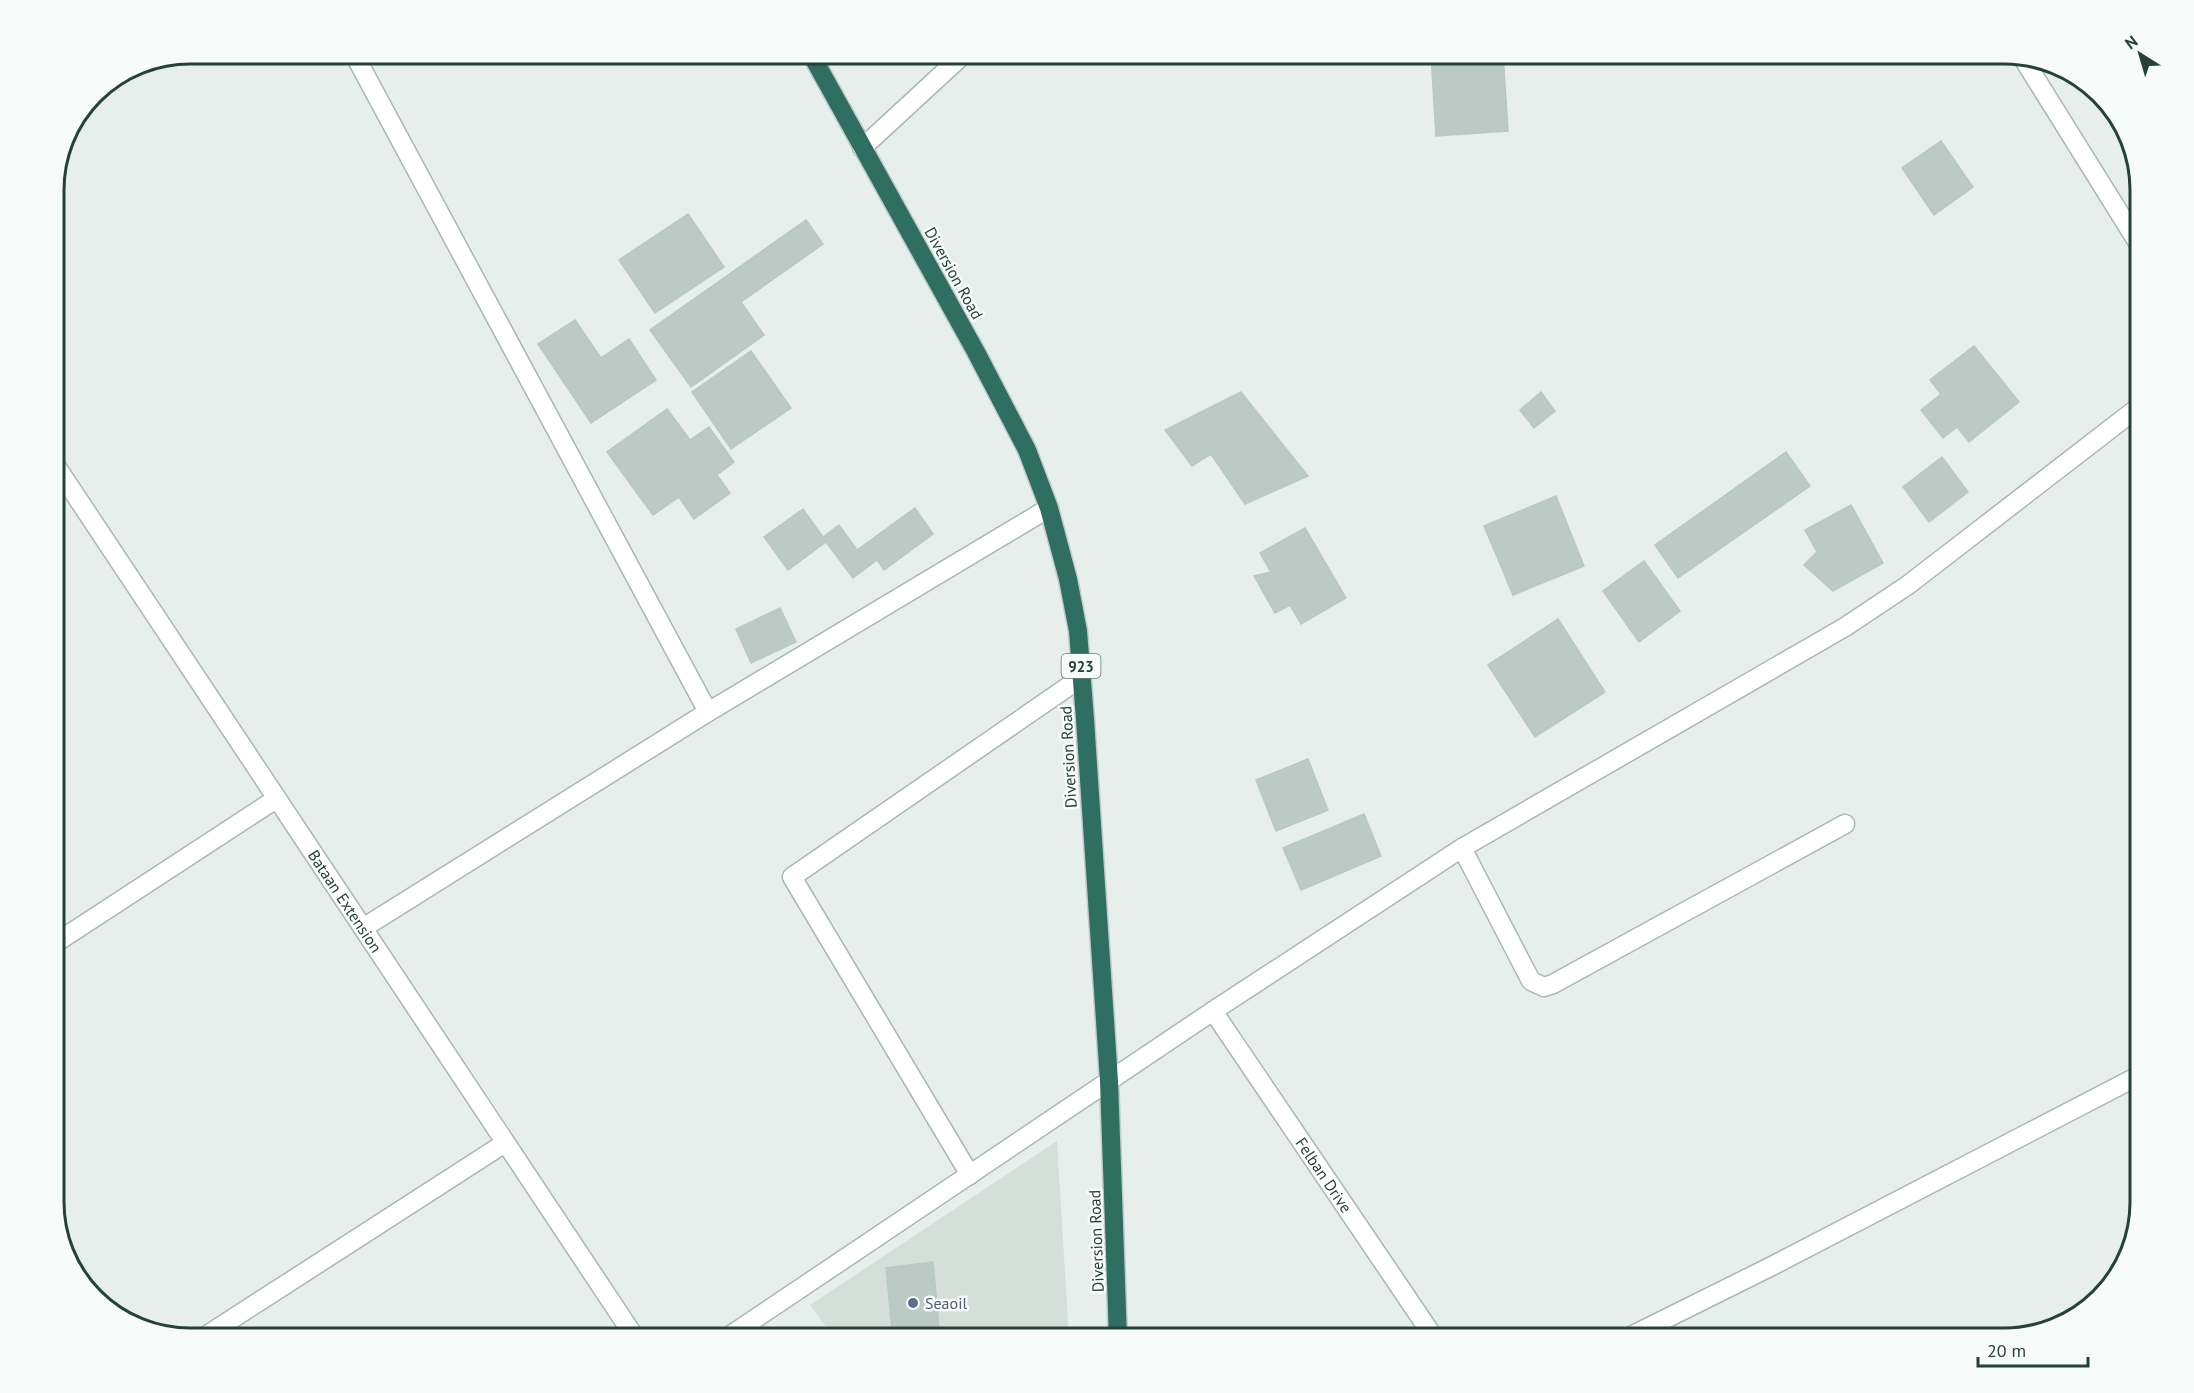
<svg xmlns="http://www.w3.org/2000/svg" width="2194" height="1393" viewBox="0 0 2194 1393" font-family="'PT Sans',sans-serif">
<rect width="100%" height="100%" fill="#e6efeb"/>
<path fill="#d4dfda" d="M1057,1141l12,198h-234l-25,-34z"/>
<g fill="#bbcac4" stroke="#b8c9c2" stroke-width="1.5">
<path d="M1431,54h72l5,77 -72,5z"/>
<path d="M1842,54h16l-11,7z"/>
<path d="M1941,141l32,46 -39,28 -32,-47z"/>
<path d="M688,214l36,53 -69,46 -36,-53z"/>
<path d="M806,220l17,24 -82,58 23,33 -73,52 -41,-57z"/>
<path d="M575,320l26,38 28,-19 27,41 -65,43 -53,-79z"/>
<path d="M1974,346l45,56 -50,40 -12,-15 -14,11 -22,-28 20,-16 -11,-14z"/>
<path d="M751,351l40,57 -60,41 -39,-57z"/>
<path d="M1241,392l67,84 -63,28 -34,-50 -19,12 -27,-36z"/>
<path d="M1541,392l14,19 -21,17 -14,-18z"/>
<path d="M667,409l23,31 19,-13 25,35 -17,13 13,18 -36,26 -15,-22 -26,18 -46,-63z"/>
<path d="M1786,452l24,34 -132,92 -23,-33z"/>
<path d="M1942,457l26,35 -39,30 -26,-35z"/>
<path d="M1556,496l28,70 -71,29 -29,-69z"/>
<path d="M1851,505l32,58 -50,28 -29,-26 13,-13 -12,-22z"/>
<path d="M915,508l18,26 -49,36 -7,-10 -24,18 -27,-36 -38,28 -24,-33 39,-28 20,28 16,-12 18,25z"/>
<path d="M1305,528l41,70 -45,26 -11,-19 -15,8 -21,-37 17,-4 -11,-19z"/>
<path d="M1644,561l36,50 -41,31 -36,-51z"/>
<path d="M780,608l16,34 -45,21 -15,-34z"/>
<path d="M1558,619l47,73 -70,45 -47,-72z"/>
<path d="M1308,759l20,51 -52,21 -20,-51z"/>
<path d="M1364,814l17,42 -80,34 -18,-42z"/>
<path d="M933,1262l7,77h-47l-7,-71z"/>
</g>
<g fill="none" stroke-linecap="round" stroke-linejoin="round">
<defs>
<g id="minor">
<path d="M354,54l354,658"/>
<path d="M2024,60l116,186"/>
<path d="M862,148l102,-94"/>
<path id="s1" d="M54,463l582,876"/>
<path d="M1462,848l69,133 13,6 9,-3 292,-160"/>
<path d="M363,928l345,-216 341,-204"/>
<path d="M54,944l222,-145"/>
<path id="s2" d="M1213,1011l222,328"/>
<path d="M970,1175l-178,-298 290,-200"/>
<path d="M201,1339l304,-196"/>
<path d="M725,1339l488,-328 249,-163 383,-221 63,-42 232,-179"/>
<path d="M1625,1339l145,-72 370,-192"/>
</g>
<path id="highway" d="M811,54l165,298 51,98 22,58 19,71 10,52 7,88 24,362 9,258"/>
</defs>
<use href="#minor" stroke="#a8b8b2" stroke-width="21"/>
<use href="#highway" stroke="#c2cac8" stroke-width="21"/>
<use href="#minor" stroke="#fff" stroke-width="18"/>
<use href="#highway" stroke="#2f6f62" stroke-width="18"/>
</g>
<circle fill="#5c6f8a" stroke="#f7fbf9" stroke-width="2" cx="913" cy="1303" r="6"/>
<g text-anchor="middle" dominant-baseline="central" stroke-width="5" stroke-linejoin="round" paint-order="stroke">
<rect fill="#f7fbf9" stroke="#637a73" stroke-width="1.5" x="1061.5" y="654" width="39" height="24" rx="4.5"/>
<g font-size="15" font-weight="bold" fill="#24423a">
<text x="1081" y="666">923</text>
</g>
<g font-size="16" fill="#24423a" stroke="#f7fbf9">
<text transform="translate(954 273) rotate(61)">Diversion Road</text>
<text transform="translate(1068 757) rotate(-93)">Diversion Road</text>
<text stroke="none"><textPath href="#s1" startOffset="526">Bataan Extension</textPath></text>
<text stroke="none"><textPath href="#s2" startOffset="198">Felban Drive</textPath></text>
<text transform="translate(1096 1241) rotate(-92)">Diversion Road</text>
</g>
<g font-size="16" fill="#4e5e75" stroke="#f7fbf9" text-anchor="start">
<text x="925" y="1303">Seaoil</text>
</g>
</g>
<path d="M0 0H2194V1393H0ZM190 64H2004A126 126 0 0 1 2130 190V1202A126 126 0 0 1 2004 1328H190A126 126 0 0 1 64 1202V190A126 126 0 0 1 190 64Z" fill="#f7fbf9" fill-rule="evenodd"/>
<path fill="none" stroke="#24423a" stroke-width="3" d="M190 64H2004A126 126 0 0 1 2130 190V1202A126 126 0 0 1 2004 1328H190A126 126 0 0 1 64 1202V190A126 126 0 0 1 190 64Z"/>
<g transform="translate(2140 54) rotate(323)" stroke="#f7fbf9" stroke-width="4.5" paint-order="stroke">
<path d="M0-4.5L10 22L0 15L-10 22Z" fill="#24423a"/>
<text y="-9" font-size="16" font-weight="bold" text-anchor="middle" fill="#24423a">N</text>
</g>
<path d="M1978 1357v9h110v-9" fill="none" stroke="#24423a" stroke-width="3"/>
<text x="1987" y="1357" font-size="18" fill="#24423a" stroke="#f7fbf9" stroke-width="4.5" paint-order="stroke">20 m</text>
</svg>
